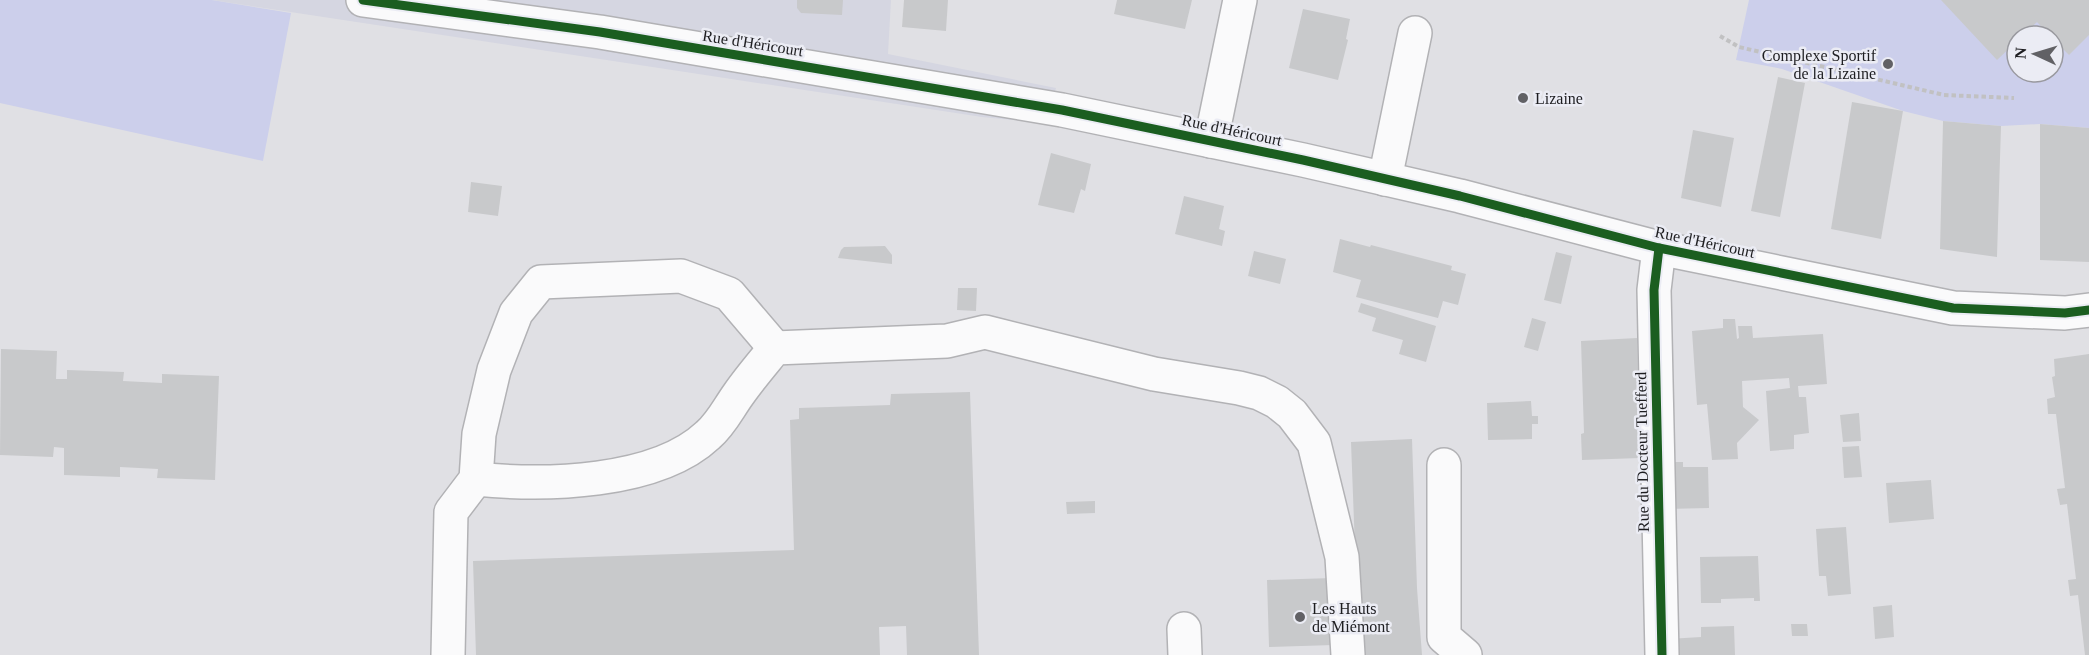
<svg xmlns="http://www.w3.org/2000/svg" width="2089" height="655" viewBox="0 0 2089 655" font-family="'Times New Roman',serif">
<rect width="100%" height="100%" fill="#e0e0e4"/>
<path fill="#d5d6e1" d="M212,0h679l-3,54 168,34 -10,35 -64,-6z"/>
<g fill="#cccfeb" fill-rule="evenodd">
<path d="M0,0h212l79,13 -28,148 -263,-58z"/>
<path d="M1749,0h340v128l-49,-4 -39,2 -58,-5 -40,-10 -121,-42 -46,-9zM2017,36h36v36h-36z"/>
</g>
<g fill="#c8c9cb">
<path d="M797,0h46l-1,15 -41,-2 -4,-5z"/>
<path d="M904,0h44l-2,31 -44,-4z"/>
<path d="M1117,0h75l-7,29 -71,-15z"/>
<path d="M1941,0h148v35l-20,20 -16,-16v-3h-3l-13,-14 -15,14h-5v5l-20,19z"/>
<path d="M1303,9l47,10 -4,20 2,1 -10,40 -49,-12z"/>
<path d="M1778,77l27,6 -25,134 -29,-6z"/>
<path d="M1852,102l51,9 -22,128 -50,-10z"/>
<path d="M1943,121l58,5 -4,131 -57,-8z"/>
<path d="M2040,124l49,4v134l-49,-2z"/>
<path d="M1693,130l41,8 -13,69 -40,-9z"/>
<path d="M1051,153l40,11 -6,27 -4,-2 -7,24 -36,-8z"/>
<path d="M471,182l31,4 -4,30 -30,-4z"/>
<path d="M1184,196l40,10 -5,23 6,2 -3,15 -47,-12z"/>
<path d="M1340,239l30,8 1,-2 81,21 -1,4 15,4 -8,31 -15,-4 -5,17 -82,-21 5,-17 -28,-8z"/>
<path d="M885,246l7,9v9l-54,-6 3,-8 3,-3z"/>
<path d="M1254,251l32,8 -6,25 -32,-8z"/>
<path d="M1556,252l16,4 -11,48 -17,-4z"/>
<path d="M958,288h19l-1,23 -19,-1z"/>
<path d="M1361,303l75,23 -10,36 -27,-8 4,-14 -31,-9 4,-13 -18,-6z"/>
<path d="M1532,318l14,4 -8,29 -14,-4z"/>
<path d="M1723,319h12l2,20 2,-1 -1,-12h14l1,12 70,-4 4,50 -29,2 1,11h7l3,36 -15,2v14l-24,2 -4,-60 24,-3 -1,-10 -47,3 1,26 16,13 -22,23 1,16 -26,1 -5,-56 -10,1 -5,-74 31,-3z"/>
<path d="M1637,338l3,120 -58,2 -1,-26 3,-1 -3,-92z"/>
<path d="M1,349l56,2 -1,28h11v-9l57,2 -1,9 39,2v-9l57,2 -4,104 -58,-2 1,-9 -38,-2v10l-56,-2v-27l-10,-1 -1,10 -53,-2z"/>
<path d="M2089,354v301h-4l-7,-60 -8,1 -2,-16 8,-1 -9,-75 -7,1 -3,-16 8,-1 -9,-74h-8l-1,-15 8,-2 -3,-20 3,-1 -1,-17z"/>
<path d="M970,392l9,263h-72l-1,-29 -27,1 1,28h-404l-3,-94 321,-11 -4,-130 9,-1v-11l91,-3 1,-11z"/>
<path d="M1531,401l1,15h6v8h-6v15l-44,1 -1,-37z"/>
<path d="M1859,413l2,28 -18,1 -3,-27z"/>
<path d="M1412,439l5,149 5,67h-63l-8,-213z"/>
<path d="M1859,446l3,31 -18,1 -2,-31z"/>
<path d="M1665,462h18v5h25l1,41 -43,1z"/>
<path d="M1931,480l3,39 -45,4 -3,-40z"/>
<path d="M1095,501v12l-28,1 -1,-12z"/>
<path d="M1846,527l5,67 -23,2 -2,-20h-7l-3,-47z"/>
<path d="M1758,556l2,45h-6v-3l-33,1v4h-20l-1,-46z"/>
<path d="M1332,578l1,67 -64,2 -2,-67z"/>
<path d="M1892,605l2,32 -19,2 -2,-32z"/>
<path d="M1791,624h16l1,12h-16z"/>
<path d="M1734,626l1,29h-66l-1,-16 33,-2v-10z"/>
</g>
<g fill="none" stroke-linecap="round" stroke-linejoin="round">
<defs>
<g id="minor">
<path d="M363,0l237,32 462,78 241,50 157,36 199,52 294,60 112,5 24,-3"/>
<path d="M1211,141l29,-141"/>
<path d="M1385,179l30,-146"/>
<path d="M1659,248l-5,42 8,365"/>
<path d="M1444,465v172l21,18"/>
<path d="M476,479c68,7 180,5 232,-44 13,-11 20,-26 30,-40 11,-16 24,-31 37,-47l172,-7 38,-9 169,42 85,14 20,5 18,9 15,12 22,29 28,114 6,98"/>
<path d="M1184,629l1,26"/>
<path d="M448,655l3,-143 25,-33 3,-45 15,-64 22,-57 25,-31 140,-6 48,18 46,54"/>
</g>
</defs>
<use href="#minor" stroke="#b2b2b5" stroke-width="36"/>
<path stroke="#c1c1c2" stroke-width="4" stroke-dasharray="4.5 3" stroke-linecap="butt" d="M1720,36l19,11 205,48 70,3"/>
<use href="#minor" stroke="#fafafb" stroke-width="33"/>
<defs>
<g id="cycleway">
<path d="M363,0l237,32 462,78 241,50 157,36 199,52 294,60 112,5 24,-3"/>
<path d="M1659,248l-5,42 8,365"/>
</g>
</defs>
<use href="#cycleway" stroke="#ebecf4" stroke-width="13"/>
<use href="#cycleway" stroke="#1b5e20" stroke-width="9"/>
</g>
<g fill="#616165" stroke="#ebecf4" stroke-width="2">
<circle cx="1888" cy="64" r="6"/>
<circle cx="1523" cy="98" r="6"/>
<circle cx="1300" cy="617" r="6"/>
</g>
<g text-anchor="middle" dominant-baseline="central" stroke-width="5" stroke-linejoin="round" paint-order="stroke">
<g font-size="16" fill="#1d1d20" stroke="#ebecf4">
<text transform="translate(753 43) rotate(9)">Rue d'Héricourt</text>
<text transform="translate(1232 130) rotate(12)">Rue d'Héricourt</text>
<text transform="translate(1705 242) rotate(12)">Rue d'Héricourt</text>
<text transform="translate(1642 452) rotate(-91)">Rue du Docteur Tuefferd</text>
</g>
<g font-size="16" fill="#1d1d20" stroke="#ebecf4" text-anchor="start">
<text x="1876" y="55" text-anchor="end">Complexe Sportif<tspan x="1876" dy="18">de la Lizaine</tspan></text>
<text x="1535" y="98">Lizaine</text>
<text x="1312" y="608">Les Hauts<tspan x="1312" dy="18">de Miémont</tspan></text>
</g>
</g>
<g transform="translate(2035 54) rotate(274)"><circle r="28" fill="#ebecf4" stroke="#99999f" stroke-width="1.5"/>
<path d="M0-4.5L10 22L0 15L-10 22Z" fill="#616165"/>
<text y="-9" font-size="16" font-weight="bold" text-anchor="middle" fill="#1d1d20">N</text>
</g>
</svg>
